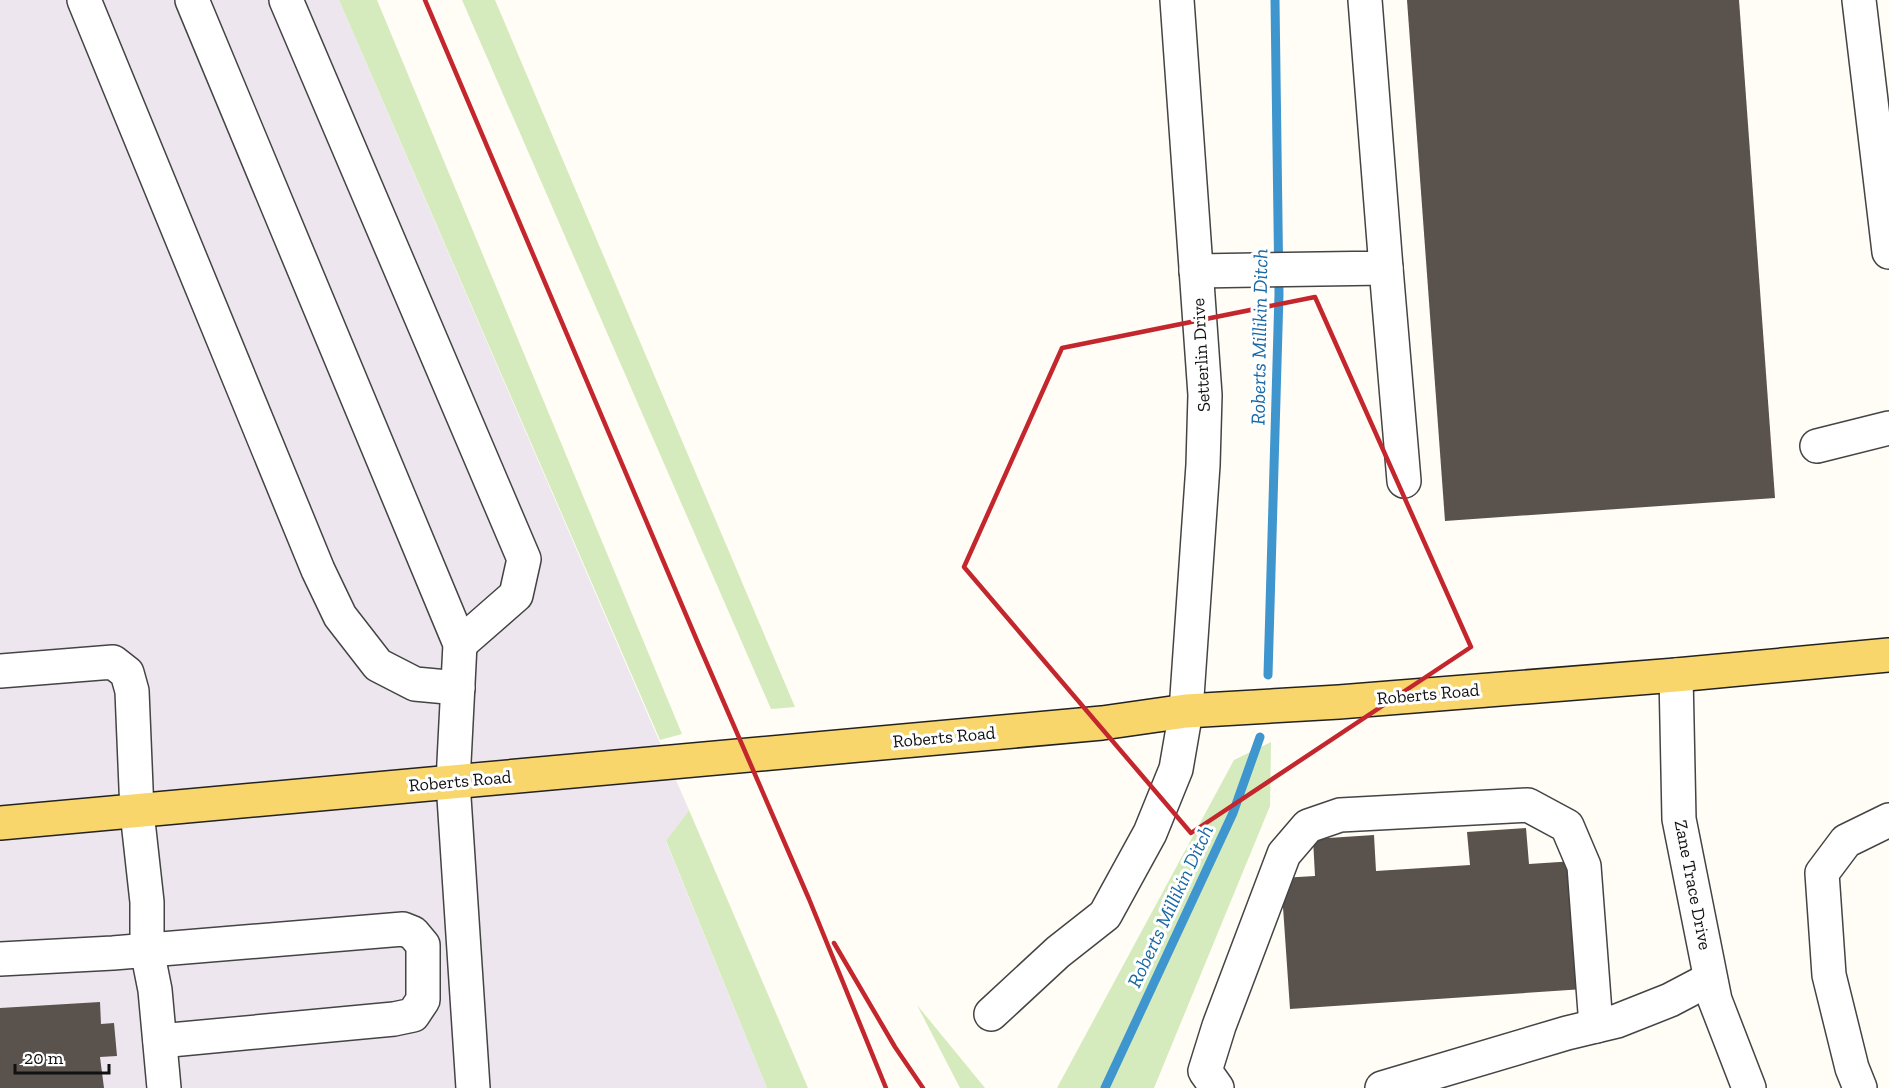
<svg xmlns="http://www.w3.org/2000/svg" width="1889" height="1088" viewBox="0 0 1889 1088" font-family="'Zilla Slab',serif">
<rect width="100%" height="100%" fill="#fffdf5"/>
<path fill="#eee6ef" d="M0,0h339l350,810 -23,32 101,246h-767z"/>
<g fill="#d5ebbd">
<path d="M339,0h38l305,734 -22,6z"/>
<path d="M462,0h33l300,707 -24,2z"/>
<path d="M1271,742l-1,64 -116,282h-97l177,-328z"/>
<path d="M689,810l119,278h-41l-101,-247z"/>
<path d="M917,1005l68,83h-25z"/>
</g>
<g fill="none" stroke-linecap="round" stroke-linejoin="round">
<g stroke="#3f96cf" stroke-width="9">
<path d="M1268,675l11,-381 -4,-294"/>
<path d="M1105,1088l128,-275 27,-76"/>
</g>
</g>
<g fill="#5a524d">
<path d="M1407,0h332l36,498 -330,23z"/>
<path d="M1526,828l3,36 46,-3 9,128 -294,20 -9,-131 34,-2 -2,-37 61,-4 2,36 94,-6 -3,-33z"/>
<path d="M100,1002l1,22 13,-1 3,33 -17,1 4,31h-104v-80z"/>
</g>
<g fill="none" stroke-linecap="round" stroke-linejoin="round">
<defs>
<g id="minor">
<path d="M84,0l234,570 22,46 38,49 37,19 43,4"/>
<path d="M192,0l268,644 -7,138 20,306"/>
<path d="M286,0l238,559 -8,36 -56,49"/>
<path d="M1859,0l30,252"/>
<path d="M1386,268l18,213"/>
<path d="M1196,271l190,-3 -21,-268"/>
<path d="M1817,446l72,-18"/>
<path d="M0,671l113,-9 14,11 5,18 5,121 10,90v48l8,40 9,98"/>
<path d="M1676,675l3,144 36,181 34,88"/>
<path d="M0,959l113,-6 290,-24 10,4 10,12v55l-10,15 -19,4 -234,22"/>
<path d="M991,1014l67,-62 47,-37 45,-82 26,-64 10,-58 17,-246 2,-70 -28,-395"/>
<path d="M1217,1088l-12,-17 14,-45 65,-172 24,-28 32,-11 188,-10 39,21 17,40 12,160"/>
<path d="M1382,1088l185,-55 50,-12 53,-21 40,-21"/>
<path d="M1860,1088l-8,-20 -23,-93 -7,-102 24,-32 43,-21"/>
</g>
<path id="major" d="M0,823c368,-30 735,-68 1102,-100l84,-12 153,-9 337,-27 213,-20"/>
</defs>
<use href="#minor" stroke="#444" stroke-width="36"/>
<use href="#major" stroke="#222" stroke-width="36"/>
<use href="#minor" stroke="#fff" stroke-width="33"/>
<use href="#major" stroke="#f9d66b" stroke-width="33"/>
<g stroke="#c4262e" stroke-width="4.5">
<path d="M425,0l273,643 111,256 77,189"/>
<path d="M834,943l61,104 28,41"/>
</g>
</g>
<path fill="none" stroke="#c4262e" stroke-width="4.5" stroke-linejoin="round" d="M1315,297l156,350 -280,186 -227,-266 98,-219z"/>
<g text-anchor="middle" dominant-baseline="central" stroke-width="6" stroke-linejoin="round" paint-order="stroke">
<g font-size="18" fill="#111" stroke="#fff">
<text transform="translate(1201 355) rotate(-93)">Setterlin Drive</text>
<text transform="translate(1428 694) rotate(-5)">Roberts Road</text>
<text transform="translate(944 737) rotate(-5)">Roberts Road</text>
<text transform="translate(460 781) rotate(-5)">Roberts Road</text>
<text transform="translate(1693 885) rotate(79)">Zane Trace Drive</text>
</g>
<g font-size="20" font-style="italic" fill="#1768a6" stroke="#fff">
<text transform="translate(1259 337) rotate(-89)">Roberts Millikin Ditch</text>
<text transform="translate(1170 906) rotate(-65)">Roberts Millikin Ditch</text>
</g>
</g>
<path d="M15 1064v9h94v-9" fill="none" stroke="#111111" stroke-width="3"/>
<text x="24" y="1064" font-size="18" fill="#111111" stroke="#ffffff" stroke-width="4.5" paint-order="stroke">20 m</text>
</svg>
